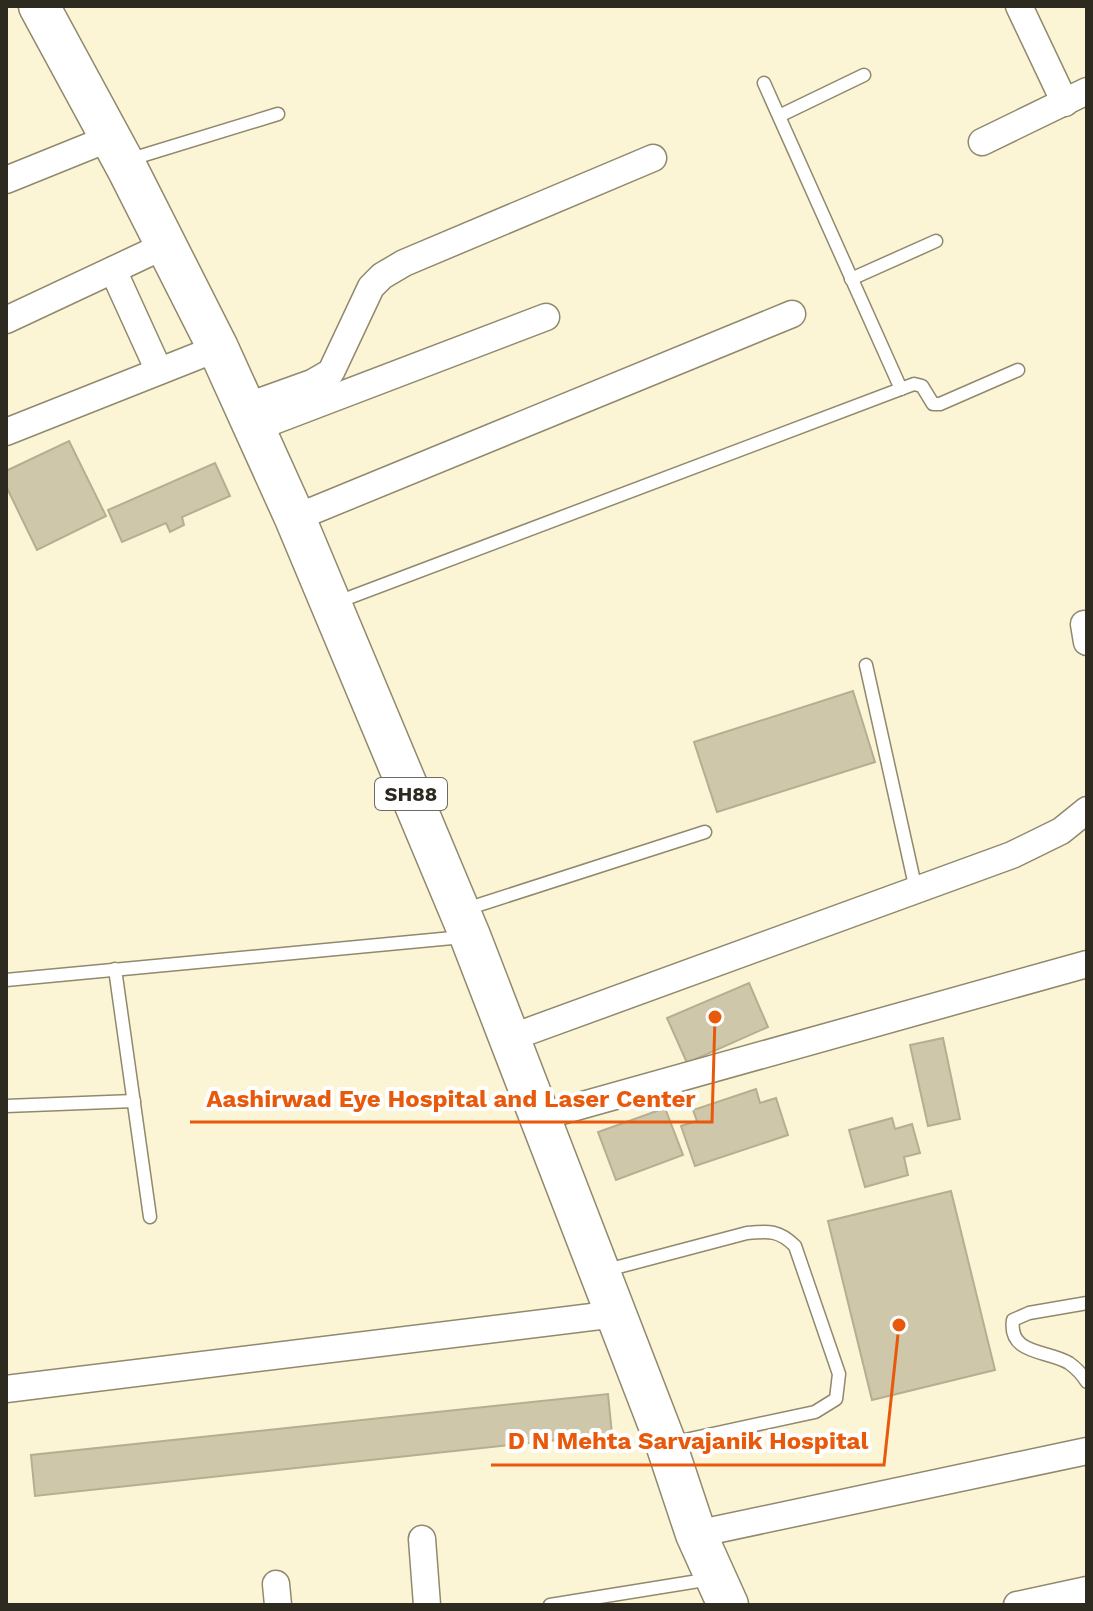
<svg xmlns="http://www.w3.org/2000/svg" width="1093" height="1611" viewBox="0 0 1093 1611" font-family="'Work Sans',sans-serif">
<rect width="100%" height="100%" fill="#fbf4d5"/>
<g fill="#cfc7aa" stroke="#b5ae91" stroke-width="2">
<path d="M69,441l37,75 -69,34 -31,-64v-15z"/>
<path d="M215,463l15,33 -48,21 2,8 -14,7 -4,-9 -44,19 -14,-32z"/>
<path d="M853,691l22,71 -158,50 -23,-70z"/>
<path d="M749,983l19,44 -81,36 -20,-45z"/>
<path d="M943,1038l17,81 -32,7 -18,-81z"/>
<path d="M756,1089l4,14 16,-5 12,37 -93,31 -14,-40 16,-5 -4,-11z"/>
<path d="M665,1108l18,47 -67,25 -18,-48z"/>
<path d="M892,1118l3,11 17,-5 8,29 -16,4 4,18 -43,12 -16,-57z"/>
<path d="M951,1191l44,179 -123,30 -44,-179z"/>
<path d="M608,1394l4,40 -577,62 -4,-41z"/>
</g>
<g fill="none" stroke-linecap="round" stroke-linejoin="round">
<defs>
<g id="lane">
<path d="M764,83l137,306"/>
<path d="M779,116l85,-41"/>
<path d="M128,160l150,-46"/>
<path d="M851,279l85,-38"/>
<path d="M335,603l579,-219 8,2 11,18h7l78,-34"/>
<path d="M866,665l50,225"/>
<path d="M463,910l242,-78"/>
<path d="M115,969l35,248"/>
<path d="M6,980l457,-43"/>
<path d="M6,1106l128,-5"/>
<path d="M603,1271l144,-38c22,-2 32,-3 48,13l44,128 -3,25 -21,13 -144,31"/>
<path d="M1087,1303l-58,10 -16,7c-5,35 35,30 56,43 7,5 13,11 18,19"/>
<path d="M550,1605l161,-26"/>
</g>
<g id="street">
<path d="M1019,6l46,97"/>
<path d="M982,142l105,-51"/>
<path d="M6,180l104,-42"/>
<path d="M113,270l46,101"/>
<path d="M6,320l160,-75"/>
<path d="M245,407l67,-24 19,-11 40,-85 11,-11 22,-13 249,-105"/>
<path d="M255,428l291,-111"/>
<path d="M6,432l212,-84"/>
<path d="M295,518l497,-204"/>
<path d="M1084,624l3,18"/>
<path d="M510,1038l502,-183 49,-24 26,-21"/>
<path d="M540,1117l547,-153"/>
<path d="M6,1389l610,-75"/>
<path d="M696,1534l391,-83"/>
<path d="M422,1539l5,66"/>
<path d="M276,1584l2,21"/>
<path d="M1017,1605l70,-15"/>
</g>
<path id="primary" d="M39,6l89,164 90,178 77,170 175,418 196,508 30,90 32,71"/>
</defs>
<use href="#lane" stroke="#90896d" stroke-width="15"/>
<use href="#street" stroke="#90896d" stroke-width="29"/>
<use href="#primary" stroke="#90896d" stroke-width="43"/>
<use href="#lane" stroke="#fff" stroke-width="12"/>
<use href="#street" stroke="#fff" stroke-width="26"/>
<use href="#primary" stroke="#fff" stroke-width="40"/>
</g>
<g text-anchor="middle" dominant-baseline="central" stroke-width="8" stroke-linejoin="round" paint-order="stroke">
<rect fill="#fff" stroke="#6c6a62" stroke-width="2" x="375" y="778" width="72" height="32" rx="6"/>
<g font-size="20" font-weight="bold" fill="#2d2a1f">
<text x="411" y="794">SH88</text>
</g>
</g>
<path fill="none" stroke="#e8590c" stroke-width="3" d="M715 1017L712 1122H190M899 1325L884 1465H491"/>
<g fill="#e8590c" stroke="#fff" stroke-width="3">
<circle cx="715" cy="1017" r="8"/>
<circle cx="899" cy="1325" r="8"/>
</g>
<g font-size="24" text-anchor="middle" font-weight="bold" fill="#e8590c" stroke="#fff" stroke-width="8" stroke-linejoin="round" paint-order="stroke">
<text x="451" y="1107">Aashirwad Eye Hospital and Laser Center</text>
<text x="688" y="1449">D N Mehta Sarvajanik Hospital</text>
</g>
<rect width="1093" height="1611" fill="none" stroke="#2d2a1f" stroke-width="16"/>
</svg>
